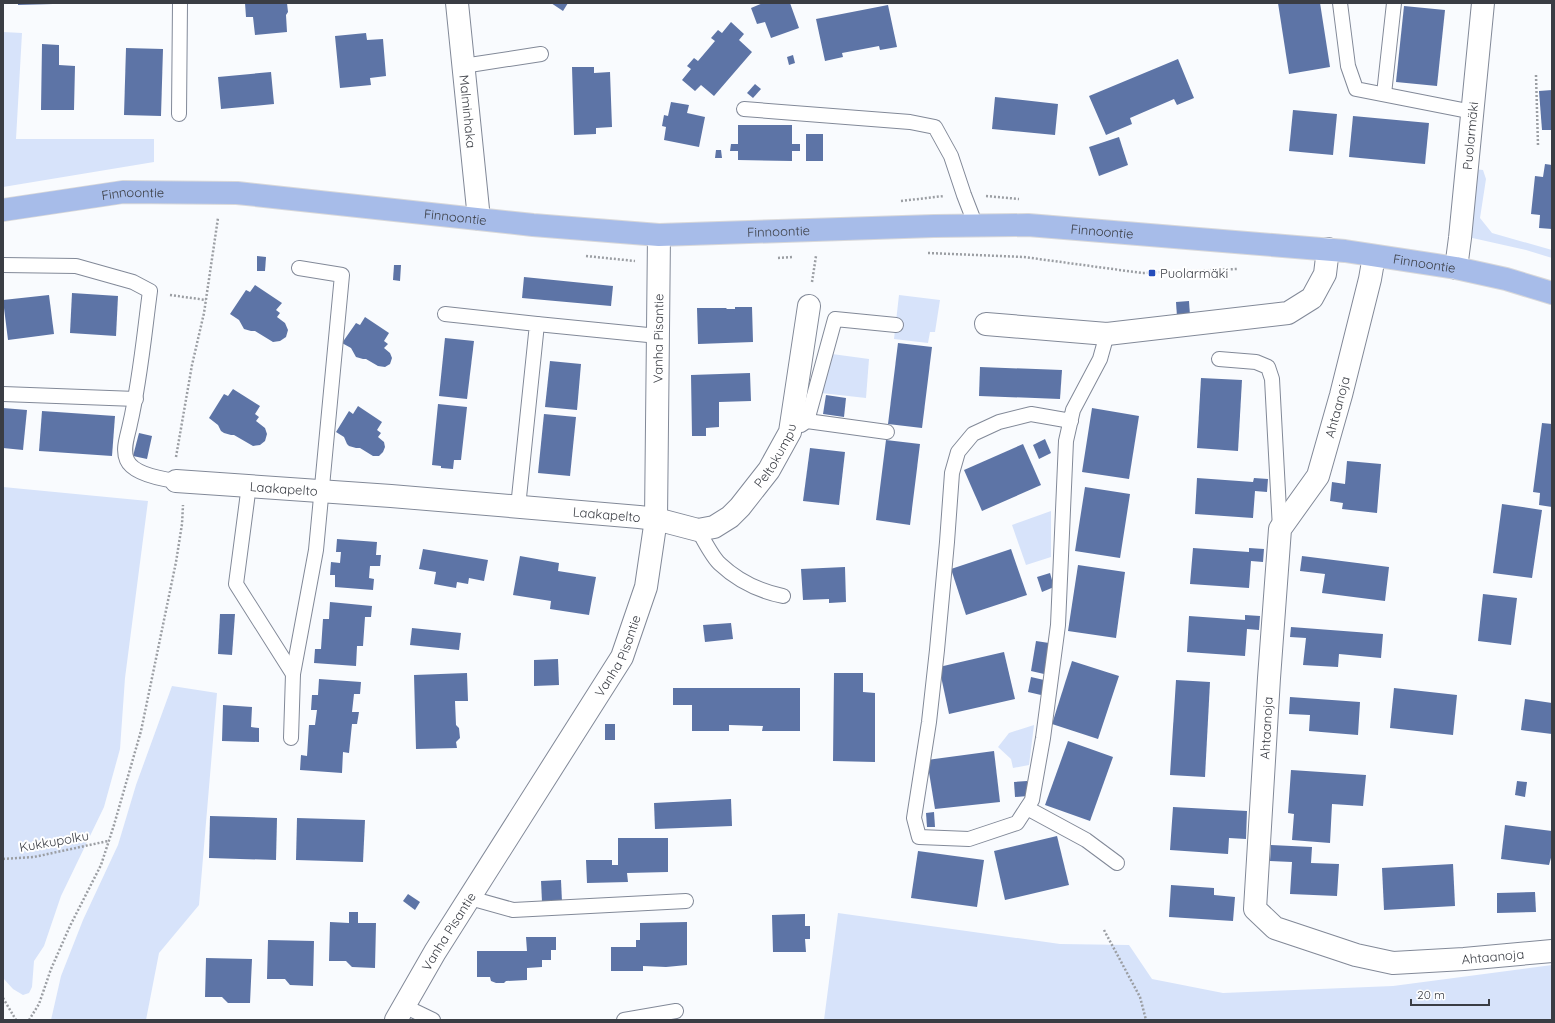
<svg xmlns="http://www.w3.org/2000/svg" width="1555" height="1023" viewBox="0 0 1555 1023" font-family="Quicksand,sans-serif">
<rect width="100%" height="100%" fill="#f9fbfe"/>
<g fill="#d7e3fa">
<path d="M3,32l19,1 -6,106h138v23l-151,25z"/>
<path d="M1474,169l9,1 3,9 -6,39 12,15 60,17v8l-26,-8 -58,-13z"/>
<path d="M899,295l41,5 -5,32h-5l-2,11 -34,-4z"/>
<path d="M832,354l37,5 -3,39 -45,-5z"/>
<path d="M3,487l145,14 -23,177 -5,71 -16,58 -43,89 -17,50 -10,15 -2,26 -3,6 -6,2 -10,-6 -10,-11z"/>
<path d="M1051,511v46l-25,8 -14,-40z"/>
<path d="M172,686l45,7 -18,212 -40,48 -13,67h-95l10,-44 22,-56 35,-75 18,-60z"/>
<path d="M1034,725l-5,40 -16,3 -2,-9 -13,-12 11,-14z"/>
<path d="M838,913l222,31 69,1 23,34 71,14 170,-7 159,-21v55h-728z"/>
</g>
<g fill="#5d74a6">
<path d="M18,3h35v1l-35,1z"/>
<path d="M245,3h42l1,9 -2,3 1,17 -32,3 -2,-18h-7z"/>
<path d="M551,3h17l-5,8z"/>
<path d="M763,3h27l9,25 -28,10 -6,-16 -8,2 -6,-16z"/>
<path d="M1278,3h42l10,64 -41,7z"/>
<path d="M888,5l9,42 -17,3 -1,-4 -37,7 1,4 -18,4 -9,-42z"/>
<path d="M1404,6l41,4 -8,76 -41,-4z"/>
<path d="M731,22l13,12 -5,6 13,12 -38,44 -13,-11 -6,6 -13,-11 9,-11 -4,-3 7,-8 4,3 17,-20 -4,-3 7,-8 4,3z"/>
<path d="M366,33l1,7 16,-1 3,37 -16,2 1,7 -31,3 -5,-52z"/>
<path d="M42,44l17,1v20l16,1 -1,44h-33z"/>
<path d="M126,48l37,1 -2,67 -37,-1z"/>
<path d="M793,55l2,8 -6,2 -2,-8z"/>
<path d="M1178,59l16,39 -17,7 -3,-6 -44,19 2,6 -26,11 -17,-39z"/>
<path d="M572,67h22v6l16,-1 2,55 -16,1v6l-22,1z"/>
<path d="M271,72l3,32 -53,5 -3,-32z"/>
<path d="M755,84l6,5 -8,9 -6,-5z"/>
<path d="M1552,90v40h-10l-3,-39z"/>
<path d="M995,97l63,7 -3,31 -63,-6z"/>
<path d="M671,102l18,3 -2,8 18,4 -6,30 -35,-7 2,-13 -4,-1 2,-11 4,1z"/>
<path d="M1293,110l44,4 -4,41 -44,-4z"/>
<path d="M1353,116l76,7 -4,41 -76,-7z"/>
<path d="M738,125h54v19h8v7h-8v10l-54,-1v-9h-8l1,-7h7z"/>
<rect x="806" y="134" width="17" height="27"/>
<path d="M1119,137l9,28 -29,11 -10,-29z"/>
<path d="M716,150h5l1,8h-7z"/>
<path d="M1545,164l7,1v64l-13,-1 1,-13 -9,-1 4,-38 8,1z"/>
<path d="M257,256l9,1 -1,14h-8z"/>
<path d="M394,265h7l-1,16 -7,-1z"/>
<path d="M524,277l89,9 -2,20 -89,-8z"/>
<path d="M255,285l27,18 -6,7 4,3 -3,4 8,6 3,7 -2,7 -6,4 -7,1 -18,-11h-4l-7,-2 -5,-9 -9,-6 16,-24 4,2z"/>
<path d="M72,293l46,3 -2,40 -46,-3z"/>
<path d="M49,295l5,39 -46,6 -5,-40z"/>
<path d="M1189,301l1,15 -13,1 -1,-15z"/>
<path d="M735,307h17l1,35 -55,2 -1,-36h29l1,1h8z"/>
<path d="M365,317l24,16 -5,8 4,3 -4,4 6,5 2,5 -2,6 -5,3 -7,-1 -12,-7h-3l-7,-2 -5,-9 -9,-5 14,-20 4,2z"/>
<path d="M445,338l29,3 -7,58 -28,-3z"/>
<path d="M898,343l34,4 -10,81 -34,-4z"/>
<path d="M550,361l31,3 -4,46 -32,-3z"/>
<path d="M980,367l82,3 -2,29 -81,-3z"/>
<path d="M750,373l1,28 -32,1v25l-13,1v8h-14l-1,-61z"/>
<path d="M1201,378l41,2 -4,71 -41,-3z"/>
<path d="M233,389l27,17 -5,8 4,3 -3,4 9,7 2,6 -2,7 -5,4 -7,1 -19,-11h-3l-7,-2 -3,-2 -3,-6 -9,-7 15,-24 4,2z"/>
<path d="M826,395l20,3 -2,19 -21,-3z"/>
<path d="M438,404l29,3 -6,53h-7l-1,9 -12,-1v-2l-9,-1z"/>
<path d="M358,406l24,16 -5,8 4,3 -3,4 6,5 1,5 -2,5 -4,4h-6l-13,-8h-4l-7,-2 -2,-2 -3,-7 -8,-5 13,-21 4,3z"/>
<path d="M3,408l24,2 -4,40 -20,-2z"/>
<path d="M1092,408l47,8 -10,63 -47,-7z"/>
<path d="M42,411l73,5 -3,40 -73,-5z"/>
<path d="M544,414l32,3 -6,59 -32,-3z"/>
<path d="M1542,423l10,1v83l-13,-2 1,-12 -7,-1z"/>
<path d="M139,433l13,3 -5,23 -14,-3z"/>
<path d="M1045,439l6,14 -12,6 -6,-14z"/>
<path d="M886,440l34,4 -10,81 -34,-5z"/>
<path d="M1023,444l18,41 -59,26 -18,-41z"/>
<path d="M810,448l35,4 -6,53 -36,-4z"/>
<path d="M1347,461l34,3 -4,49 -35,-4 1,-6 -13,-2 2,-19 13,2z"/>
<path d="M1197,478l56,4 1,-4 14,1 -1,13 -12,-1 -2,27 -58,-4z"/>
<path d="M1085,487l45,7 -10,64 -45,-7z"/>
<path d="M1502,504l40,6 -10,68 -39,-5z"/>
<path d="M337,539l40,3 -1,13h5l-1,11h-10l-1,12 5,1 -1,11 -38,-3v-12h-5l1,-13 9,1 1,-11h-5z"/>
<path d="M1193,548l56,4v-4l15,1 -1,13 -12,-1 -2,27 -59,-4z"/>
<path d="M423,549l65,11 -4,21 -15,-3 -1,6 -11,-2 -1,6 -22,-4 2,-12 -17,-3z"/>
<path d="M1011,549l16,46 -61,20 -15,-46z"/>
<path d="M520,556l39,7 -1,8 38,6 -7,38 -39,-6 1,-8 -38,-6z"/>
<path d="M1302,556l87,11 -4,34 -63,-8 3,-19 -25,-3z"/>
<path d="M1078,565l47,7 -9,66 -48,-7z"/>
<path d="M845,567l1,35 -17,1v-4l-26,1 -2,-31z"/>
<path d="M1050,573l4,14 -12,5 -5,-15z"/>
<path d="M1483,594l34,4 -6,47 -33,-4z"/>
<path d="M330,602l42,4 -1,11h-6l-2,29h-6l-1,20 -42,-3 1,-14h6l2,-30h6z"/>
<path d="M220,614h15l-3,41 -14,-1z"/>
<path d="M1245,615l15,1 -1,14 -12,-1 -2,27 -58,-4 2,-36 56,4z"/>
<path d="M731,623l2,16 -28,3 -2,-17z"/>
<path d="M1291,627l92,7 -2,24 -42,-4 -1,13 -35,-2 3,-27 -16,-1z"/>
<path d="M412,628l49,5 -2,17 -49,-5z"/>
<path d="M1036,641l13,2 -5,31 -13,-3z"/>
<path d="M1004,652l11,47 -66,15 -10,-47z"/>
<path d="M558,659l1,26 -25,1v-26z"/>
<path d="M1072,661l47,15 -21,63 -46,-15z"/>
<path d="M467,673l1,28h-13l1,24 3,3 1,10 -4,4 1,6 -41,1 -2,-74z"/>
<path d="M834,673h29v19l12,1v69l-42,-1z"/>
<path d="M1031,677l13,3 -3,15 -13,-3z"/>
<path d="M319,679l42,3 -1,12h-6l-2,18h7l-2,12h-5l-3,29 -6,-1 -1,21 -42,-3 1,-15 6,1 2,-31h6l2,-15h-6l1,-15h6z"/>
<path d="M1176,680l34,2 -5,95 -35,-2z"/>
<path d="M673,688h127v43h-38l1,-5 -34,-1v6h-37v-26h-19z"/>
<path d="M1394,688l63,7 -4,40 -63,-7z"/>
<path d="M1290,697l70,5 -2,33 -49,-4 1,-16 -21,-1z"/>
<path d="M1525,699l27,4v31l-31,-4z"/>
<path d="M223,705l29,2 -1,20 8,1v14l-37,-1z"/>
<rect x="605" y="724" width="10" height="16"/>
<path d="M1068,741l45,16 -23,64 -45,-16z"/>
<path d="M994,751l6,51 -65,7 -8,-49z"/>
<path d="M1291,770l75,5 -3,31 -31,-2 -2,39 -38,-3 2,-26 -6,-1z"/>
<path d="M1027,781l1,15 -13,1 -1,-15z"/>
<path d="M1517,781l10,1 -2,15 -10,-2z"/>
<path d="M731,799l1,27 -77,3 -1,-26z"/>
<path d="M1173,807l74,4 -1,28 -17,-1 -1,16 -58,-4z"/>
<path d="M934,812l1,15h-8l-1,-14z"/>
<path d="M210,816l67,2 -1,42 -67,-2z"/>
<path d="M297,818l68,2 -2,42 -67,-2z"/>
<path d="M1505,825l47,6v23l-3,11 -48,-6z"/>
<path d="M1057,836l12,49 -64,15 -11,-49z"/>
<path d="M618,838h50v34l-41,1 1,9 -41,1 -1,-23h26v5h6z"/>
<path d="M1271,845l41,2 -1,16 28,1 -2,32 -47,-2 2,-32 -22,-1z"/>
<path d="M918,851l66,9 -7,47 -66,-9z"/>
<path d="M1453,864l2,42 -71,4 -2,-42z"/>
<path d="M561,880l1,22h-20l-1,-21z"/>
<path d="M1171,885l43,3v7l21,2 -2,24 -64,-4z"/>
<path d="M1535,892l1,20 -39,1v-20z"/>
<path d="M408,894l12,8 -5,8 -12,-9z"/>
<path d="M349,912h9v11h18l-1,45 -23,-1 -6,-6h-17l1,-39 19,1z"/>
<path d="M805,914v12h5v13h-5l1,13h-33l-1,-37z"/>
<path d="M687,922v43l-21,2 -23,-1v5h-32v-24h25v-7h4v-17z"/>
<path d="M526,937h30v13h-5v10h-9v7l-15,1v12l-21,1 -2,2h-8l-5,-2 -1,-4h-13v-26h50z"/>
<path d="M268,940l46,1 -1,45 -23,-1 -5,-6h-18z"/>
<path d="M206,958l46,1 -2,44h-22l-6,-6h-17z"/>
</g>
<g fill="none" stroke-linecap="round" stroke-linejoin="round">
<defs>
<g id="service">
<path d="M1340,3l8,63 8,23 117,23"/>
<path d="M463,66l78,-12"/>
<path d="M1384,94l10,-91"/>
<path d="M744,109l166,13 25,5 16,29 13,39 12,31"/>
<path d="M179,114l1,-111"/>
<path d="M3,265l73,1 57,16 17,9c-6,45 -10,90 -20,133 -2,11 -8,25 -3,36 6,14 35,19 49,21"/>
<path d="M445,314l92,10 -19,183"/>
<path d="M537,324l121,12"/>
<path d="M1219,359l37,3 12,5 4,12 8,150"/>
<path d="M3,394l133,5"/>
<path d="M807,421l28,-102 61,6"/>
<path d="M1071,421l-40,-7 -32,8 -26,12 -15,18 -6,21 -5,69 -10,108 -8,72 -15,96 5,19 50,2 48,-16 15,-23 11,-62 15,-113 8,-184 7,-31 27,-51 7,-25"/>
<path d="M801,425l6,-4 80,11"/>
<path d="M249,485l-13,99 57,90"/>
<path d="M698,530c6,10 14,27 22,34 18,17 39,27 63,32"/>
<path d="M291,738l2,-64 23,-124 26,-275 -43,-7"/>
<path d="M1027,808l59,32 31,23"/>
<path d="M470,898l43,12 173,-9"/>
<path d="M404,1006l29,14"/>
<path d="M624,1020l52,-9"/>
</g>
<g id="minor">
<path id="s1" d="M457,3l22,216"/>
<path id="s2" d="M1374,256l-4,23 -29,116 -23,81 -38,53 -11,149 -14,231 20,19 81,27 37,8 71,-4 88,-8"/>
<path id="s3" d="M1456,268l4,-30 23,-235"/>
<path d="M986,324l121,10 181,-21 24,-15 13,-24 3,-25"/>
<path id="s4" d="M176,481l215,15 248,21 17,2 42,11 16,-3 16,-10 10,-10 29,-37 21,-38 19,-126"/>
<path id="s5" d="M396,1020l39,-68 187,-295 24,-70 10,-68 3,-284"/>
</g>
<g id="primary">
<path id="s6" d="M3,210l120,-18 114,1 296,32 126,10 275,-9 94,-1 317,26 111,17 50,11 46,14"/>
</g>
</defs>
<use href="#service" stroke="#828998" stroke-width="16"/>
<use href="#minor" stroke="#828998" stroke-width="24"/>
<use href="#primary" stroke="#d8d8da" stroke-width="24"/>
<g stroke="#9b9ea3" stroke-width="2.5" stroke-dasharray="2 2" stroke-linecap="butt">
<path d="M1536,75l2,70"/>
<path d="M986,196l33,3"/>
<path d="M901,201l43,-5"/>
<path d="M928,253l96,4 118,16 95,-4"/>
<path d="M586,256l49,5"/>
<path d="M778,258l15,-1"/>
<path d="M812,282l4,-26"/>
<path d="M170,295l36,5"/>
<path d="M176,457l16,-92 12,-52 14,-95"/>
<path d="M3,859l31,-2 74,-16"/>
<path d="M1104,930l36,67 6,23"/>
<path d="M3,998l13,22"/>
<path d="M29,1020l10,-16 12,-35 19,-43 31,-61 13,-40 27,-94 35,-169 6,-38 1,-19"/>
</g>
<use href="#service" stroke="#fff" stroke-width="14"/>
<use href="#minor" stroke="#fff" stroke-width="22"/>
<use href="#primary" stroke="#a7bce9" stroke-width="22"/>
</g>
<rect fill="#244cbb" stroke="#fff" stroke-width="1.5" x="1148" y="269" width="8" height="8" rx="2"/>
<g text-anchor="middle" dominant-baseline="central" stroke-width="4" stroke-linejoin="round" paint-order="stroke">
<g font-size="13" fill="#3a3d44" stroke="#fff">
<text stroke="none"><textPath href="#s1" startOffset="109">Malminhaka</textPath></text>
<text stroke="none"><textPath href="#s3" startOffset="133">Puolarmäki</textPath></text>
<text stroke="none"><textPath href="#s6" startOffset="131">Finnoontie</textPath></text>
<text stroke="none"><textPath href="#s6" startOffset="455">Finnoontie</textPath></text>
<text stroke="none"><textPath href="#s6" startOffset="779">Finnoontie</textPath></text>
<text stroke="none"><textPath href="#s6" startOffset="1103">Finnoontie</textPath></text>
<text stroke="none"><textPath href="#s6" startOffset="1427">Finnoontie</textPath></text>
<text stroke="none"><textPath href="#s5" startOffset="751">Vanha Pisantie</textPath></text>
<text transform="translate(1337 407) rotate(-75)">Ahtaanoja</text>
<text stroke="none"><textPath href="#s4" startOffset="637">Peltokumpu</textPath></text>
<text stroke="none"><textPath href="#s4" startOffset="108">Laakapelto</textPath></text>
<text stroke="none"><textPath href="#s4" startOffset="432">Laakapelto</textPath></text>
<text stroke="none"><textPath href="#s5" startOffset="427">Vanha Pisantie</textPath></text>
<text transform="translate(1266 728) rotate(-87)">Ahtaanoja</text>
<text transform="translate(54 841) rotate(-10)">Kukkupolku</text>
<text stroke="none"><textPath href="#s5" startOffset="103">Vanha Pisantie</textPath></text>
<text stroke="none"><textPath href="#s2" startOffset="924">Ahtaanoja</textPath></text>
</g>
<g font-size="13" fill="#3a3d44" stroke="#fff" text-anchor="start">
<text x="1160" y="273">Puolarmäki</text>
</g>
</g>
<rect width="1555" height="1023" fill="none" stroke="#3a3d44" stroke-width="8"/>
<path d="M1411 999v6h78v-6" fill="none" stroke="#3a3d44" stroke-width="2"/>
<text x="1417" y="999" font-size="12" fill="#3a3d44" stroke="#ffffff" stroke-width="3" paint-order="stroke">20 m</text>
</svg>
